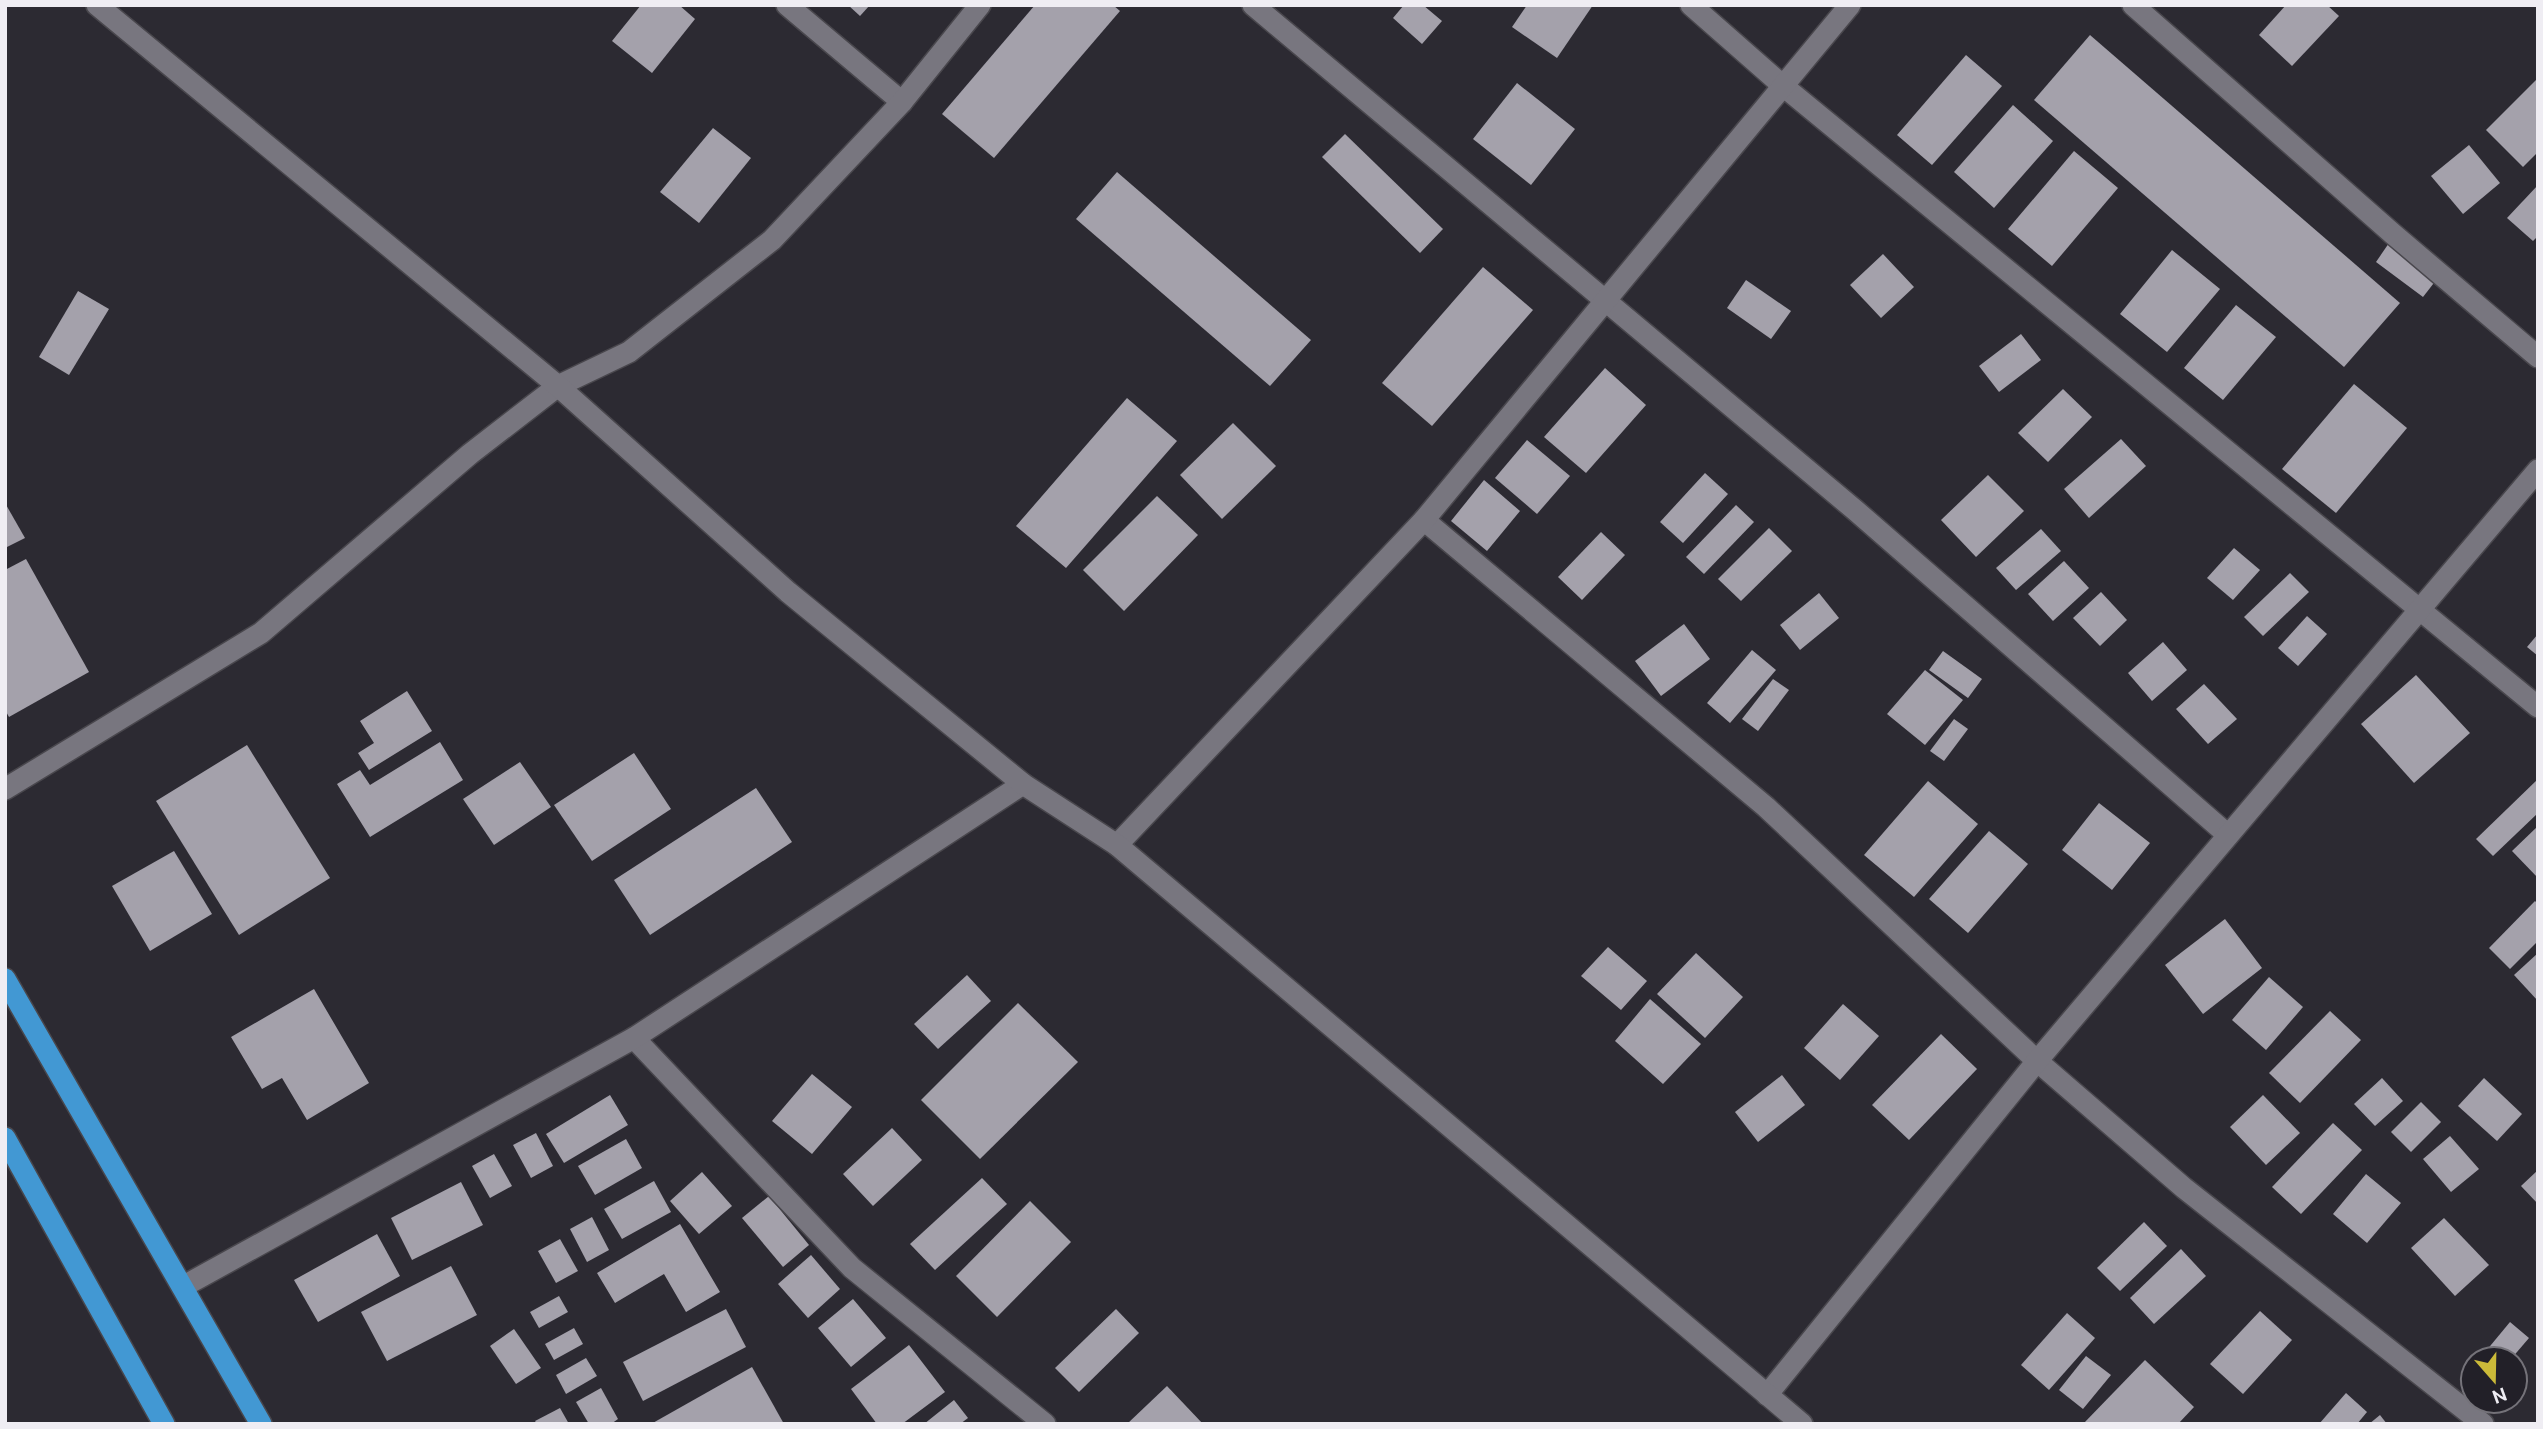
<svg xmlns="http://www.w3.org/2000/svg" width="2543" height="1429" viewBox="0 0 2543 1429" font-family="Ubuntu,sans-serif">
<rect width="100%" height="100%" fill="#2c2a32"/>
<g fill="#a4a1ab">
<path d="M641,5h38l16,14 -43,54 -40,-32z"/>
<path d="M848,5h22l-10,11z"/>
<path d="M1035,5h78l7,6 -126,147 -52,-44z"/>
<path d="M1404,5h19l19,16 -20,23 -29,-26z"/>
<path d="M1527,5h66l-36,53 -45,-31z"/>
<path d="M2286,5h41l12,11 -47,50 -33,-31z"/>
<path d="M2090,35l310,268 -56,64 -310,-267z"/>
<path d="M1966,55l36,31 -70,79 -35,-30z"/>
<path d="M2538,78v74l-15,15 -37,-37z"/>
<path d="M1517,83l58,46 -44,56 -58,-46z"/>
<path d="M2013,105l40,36 -59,67 -40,-36z"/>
<path d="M713,128l38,30 -52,65 -39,-31z"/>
<path d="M1345,134l98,95 -23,24 -98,-96z"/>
<path d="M2469,145l31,38 -37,31 -32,-38z"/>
<path d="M2074,151l44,37 -66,78 -44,-37z"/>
<path d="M1117,172l194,168 -41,46 -194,-167z"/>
<path d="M2538,185v51l-5,5 -26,-23z"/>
<path d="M2389,243l48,36 -14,18 -47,-35z"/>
<path d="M2172,250l48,39 -53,63 -47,-38z"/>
<path d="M1883,254l31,33 -33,31 -31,-33z"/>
<path d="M1483,267l50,43 -101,116 -50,-43z"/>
<path d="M1746,280l45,31 -20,28 -44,-31z"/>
<path d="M78,291l31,18 -40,66 -30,-18z"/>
<path d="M2236,305l40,32 -53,63 -39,-32z"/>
<path d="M2021,334l20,26 -42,32 -20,-26z"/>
<path d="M1605,368l41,37 -60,68 -42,-36z"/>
<path d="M2354,384l53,44 -71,85 -54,-44z"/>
<path d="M2063,389l29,28 -44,45 -30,-29z"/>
<path d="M1127,398l50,43 -111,127 -50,-42z"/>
<path d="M1233,423l43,43 -54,53 -42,-44z"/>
<path d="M2121,439l25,27 -57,52 -25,-29z"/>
<path d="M1527,440l43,36 -33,38 -42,-36z"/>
<path d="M1705,473l23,21 -45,49 -23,-21z"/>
<path d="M1988,475l36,36 -48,46 -35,-37z"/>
<path d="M1484,480l36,31 -33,40 -36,-30z"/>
<path d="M1157,496l41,39 -74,76 -41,-41z"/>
<path d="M5,503l20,35 -20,10z"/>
<path d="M1736,505l18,17 -50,52 -18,-17z"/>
<path d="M1769,528l23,23 -51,50 -23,-22z"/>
<path d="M2041,529l20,22 -45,39 -20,-22z"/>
<path d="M1601,532l24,23 -43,45 -24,-23z"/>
<path d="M2234,548l26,22 -27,30 -26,-22z"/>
<path d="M26,559l63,113 -80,45 -4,-7v-140z"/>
<path d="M2064,561l25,27 -36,33 -25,-27z"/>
<path d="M2290,573l19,19 -46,44 -19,-19z"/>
<path d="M2101,592l26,28 -27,26 -27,-28z"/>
<path d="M1819,593l20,25 -39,32 -20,-25z"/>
<path d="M2307,616l20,18 -29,32 -20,-18z"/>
<path d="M1684,624l26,35 -49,37 -26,-35z"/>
<path d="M2538,634v22l-11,-9z"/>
<path d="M2163,642l24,28 -35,31 -24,-28z"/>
<path d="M1752,650l24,20 -46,53 -23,-20z"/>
<path d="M1943,651l39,28 -14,19 -39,-28z"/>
<path d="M1925,670l38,30 -38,45 -38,-31z"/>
<path d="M2416,675l54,58 -56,50 -53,-59z"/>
<path d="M1773,679l16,11 -31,41 -16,-12z"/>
<path d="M2204,684l33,35 -29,25 -32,-35z"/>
<path d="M407,691l25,40 -63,39 -11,-17 16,-10 -14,-22z"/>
<path d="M1954,719l14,10 -24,32 -14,-10z"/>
<path d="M440,742l23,38 -93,57 -33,-53 23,-14 10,15z"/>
<path d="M247,745l83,133 -91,57 -83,-134z"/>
<path d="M634,753l37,56 -79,52 -38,-56z"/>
<path d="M520,762l31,45 -57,38 -31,-46z"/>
<path d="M2538,779v34l-45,43 -17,-17z"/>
<path d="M1928,781l50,43 -64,73 -50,-42z"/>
<path d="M756,788l36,54 -142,93 -36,-55z"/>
<path d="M2099,803l51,40 -38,47 -50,-40z"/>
<path d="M2538,826v52l-26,-27z"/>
<path d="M1989,831l39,33 -60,69 -39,-34z"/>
<path d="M174,851l38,63 -62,37 -38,-65z"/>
<path d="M2535,901l3,3v37l-28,28 -21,-21z"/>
<path d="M2225,919l37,49 -59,46 -38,-49z"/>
<path d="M1608,947l39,34 -26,29 -40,-34z"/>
<path d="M1696,953l47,44 -38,41 -48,-44z"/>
<path d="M2538,953v48l-24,-26z"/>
<path d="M967,975l24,26 -53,48 -24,-25z"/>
<path d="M2269,977l34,30 -37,43 -34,-30z"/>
<path d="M314,989l55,94 -62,37 -25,-42 -20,11 -31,-52z"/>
<path d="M1650,999l51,45 -38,40 -48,-43z"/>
<path d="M1018,1003l60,59 -98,97 -59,-59z"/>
<path d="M1843,1004l36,32 -39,44 -36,-32z"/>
<path d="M2330,1011l31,29 -61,63 -31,-30z"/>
<path d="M1941,1034l36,35 -68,71 -37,-35z"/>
<path d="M812,1074l40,33 -40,47 -40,-33z"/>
<path d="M1782,1075l23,30 -47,37 -23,-30z"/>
<path d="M2382,1078l21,23 -28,25 -21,-22z"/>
<path d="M2484,1078l38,36 -25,27 -39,-35z"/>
<path d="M610,1095l18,30 -64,38 -18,-29z"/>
<path d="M2263,1095l37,38 -34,32 -36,-38z"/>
<path d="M2421,1102l20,20 -30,30 -20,-20z"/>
<path d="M2333,1123l29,27 -61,64 -29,-27z"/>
<path d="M892,1128l30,32 -49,46 -30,-32z"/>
<path d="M536,1133l17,33 -22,12 -18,-33z"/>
<path d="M2450,1136l29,33 -28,23 -28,-33z"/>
<path d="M626,1139l16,29 -47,27 -17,-29z"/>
<path d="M494,1154l18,32 -22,12 -18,-32z"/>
<path d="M2538,1170v34l-17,-18z"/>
<path d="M702,1172l30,34 -33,28 -29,-33z"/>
<path d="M2366,1174l35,29 -34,40 -34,-29z"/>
<path d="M982,1178l25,26 -72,66 -25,-26z"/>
<path d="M654,1181l17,31 -49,27 -18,-30z"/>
<path d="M461,1182l22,43 -71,35 -21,-42z"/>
<path d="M769,1196l40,49 -26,22 -41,-49z"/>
<path d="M1030,1201l41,41 -74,75 -41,-41z"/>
<path d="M592,1217l17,33 -22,12 -17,-33z"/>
<path d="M2444,1218l45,47 -34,31 -44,-48z"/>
<path d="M2144,1222l23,24 -47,45 -23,-23z"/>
<path d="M680,1224l40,68 -34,20 -22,-38 -49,29 -18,-30z"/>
<path d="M377,1234l23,42 -82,46 -24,-42z"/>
<path d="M560,1239l18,32 -22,12 -18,-32z"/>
<path d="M2181,1249l25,27 -52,48 -24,-26z"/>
<path d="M811,1255l29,34 -32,29 -30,-34z"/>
<path d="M451,1266l26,49 -90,46 -26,-49z"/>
<path d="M559,1296l9,16 -29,16 -9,-16z"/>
<path d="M853,1299l33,39 -35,29 -33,-39z"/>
<path d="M726,1309l20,38 -103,54 -20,-39z"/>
<path d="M1116,1309l23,24 -60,59 -24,-24z"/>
<path d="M2260,1311l32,29 -49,54 -33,-30z"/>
<path d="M2067,1313l28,25 -46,52 -28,-25z"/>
<path d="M2510,1322l19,16 -18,21h-28l-2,-2z"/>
<path d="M574,1328l9,16 -29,16 -9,-16z"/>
<path d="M514,1329l27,39 -25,16 -26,-38z"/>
<path d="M909,1345l36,47 -43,32h-25l-26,-35z"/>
<path d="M2086,1356l25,19 -28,34 -24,-19z"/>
<path d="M586,1358l11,18 -31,18 -10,-19z"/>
<path d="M2145,1360l49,47 -16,17h-95z"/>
<path d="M752,1367l32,57h-133z"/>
<path d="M1167,1386l36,38h-76z"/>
<path d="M601,1388l17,31 -7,5h-22l-13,-22z"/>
<path d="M2346,1393l21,19 -10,12h-38z"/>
<path d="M954,1400l14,18 -8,6h-36z"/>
<path d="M560,1408l9,16h-32l-2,-3z"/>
<path d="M2380,1415l7,9h-18z"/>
</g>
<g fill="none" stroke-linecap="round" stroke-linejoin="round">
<defs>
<g id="minor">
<path d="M787,5l115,97"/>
<path d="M1253,5l602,505 373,325"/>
<path d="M1691,5l91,80 756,622"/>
<path d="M2133,5l260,229 145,123"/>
<path d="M1424,520l342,287 271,254 147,127 299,236"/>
<path d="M5,789l256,-156 209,-179 88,-68 71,-34 143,-112 130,-138 78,-97"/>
<path d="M1117,845l307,-325 426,-515"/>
<path d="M634,1038l218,230 193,156"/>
<path d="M184,1286l450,-248 389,-254"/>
<path d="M1767,1395l270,-334 501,-591"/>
</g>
<path id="secondary" d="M97,5l461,381 230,206 235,192 94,61 685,579"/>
<g id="trunk">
<path d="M5,979l256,445"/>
<path d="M5,1138l159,286"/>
</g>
</defs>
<use href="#minor" stroke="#49474d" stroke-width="24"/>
<use href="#secondary" stroke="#49474d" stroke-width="24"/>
<use href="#trunk" stroke="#49474d" stroke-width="24"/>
<use href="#minor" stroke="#78767f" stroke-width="21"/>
<use href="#secondary" stroke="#78767f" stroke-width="21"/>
<use href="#trunk" stroke="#4298d3" stroke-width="21"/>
</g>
<rect width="2543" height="1429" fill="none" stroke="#efedf3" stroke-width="14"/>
<g transform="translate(2494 1380) rotate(160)"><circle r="33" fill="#222028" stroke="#747279" stroke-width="2"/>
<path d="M0-5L12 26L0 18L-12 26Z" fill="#cbba39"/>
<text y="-10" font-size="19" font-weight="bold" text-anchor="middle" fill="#efedf3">N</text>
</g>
</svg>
